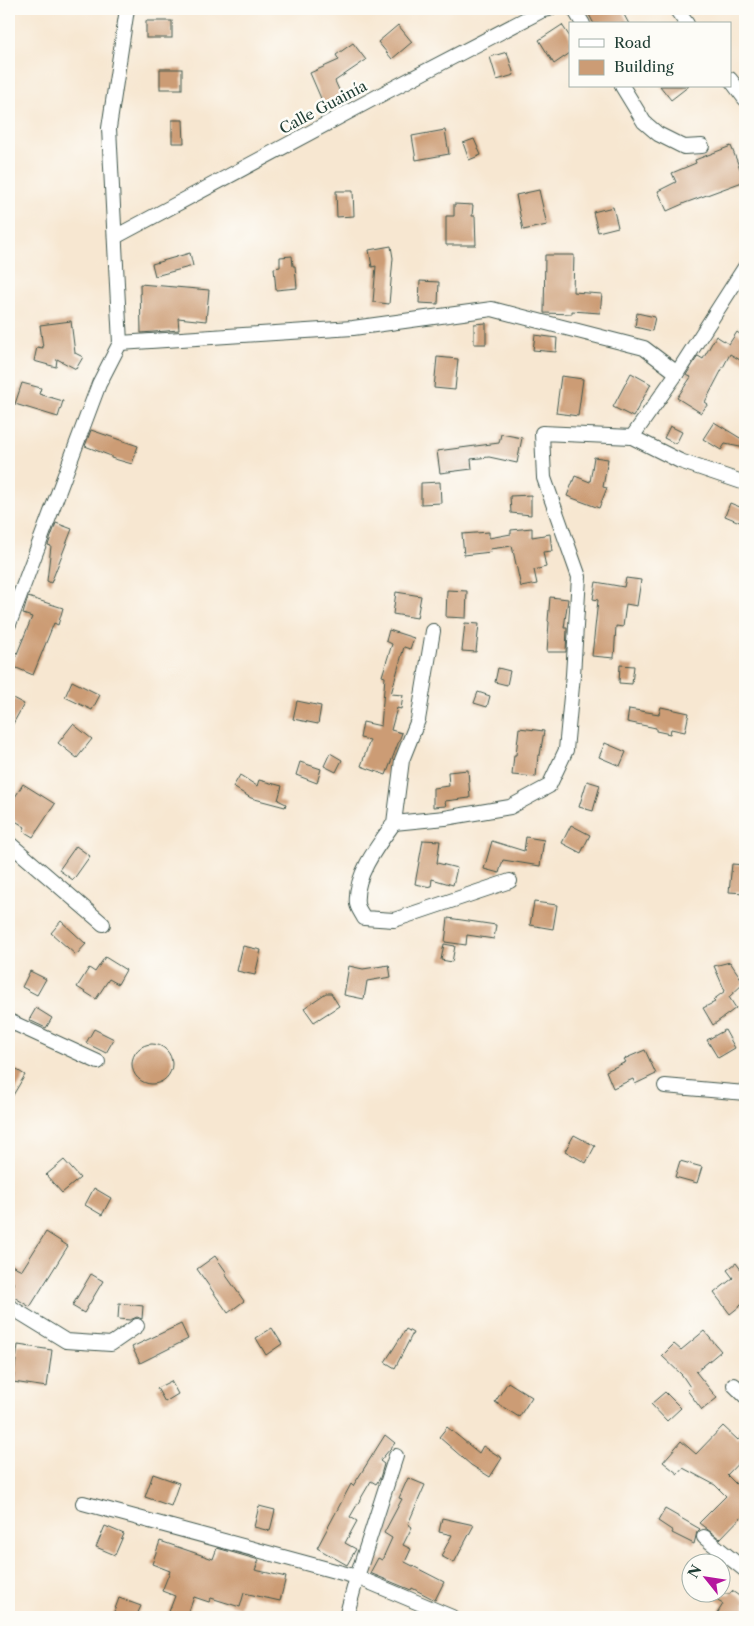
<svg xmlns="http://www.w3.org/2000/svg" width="754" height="1626" viewBox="0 0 754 1626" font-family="'Libre Caslon Text',serif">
<rect width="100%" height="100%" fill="#fdfcf7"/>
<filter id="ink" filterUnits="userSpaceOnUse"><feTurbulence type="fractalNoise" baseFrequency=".02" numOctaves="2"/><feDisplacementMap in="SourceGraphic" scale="10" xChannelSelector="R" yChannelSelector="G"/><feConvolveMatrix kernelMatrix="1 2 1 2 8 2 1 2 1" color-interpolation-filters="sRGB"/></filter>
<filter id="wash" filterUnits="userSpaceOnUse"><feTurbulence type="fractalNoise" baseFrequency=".0096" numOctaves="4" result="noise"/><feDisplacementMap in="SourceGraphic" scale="20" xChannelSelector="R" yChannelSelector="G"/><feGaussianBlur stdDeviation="1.12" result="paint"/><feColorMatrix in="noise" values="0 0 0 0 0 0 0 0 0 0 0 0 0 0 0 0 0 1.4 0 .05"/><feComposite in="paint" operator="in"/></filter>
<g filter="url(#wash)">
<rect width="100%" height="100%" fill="#f7e7d1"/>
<g id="blocks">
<g fill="#cc9c75">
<path d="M586,9h35l8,15h-35z"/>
<rect x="146" y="21" width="26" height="17"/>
<path d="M398,25l14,17 -20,17 -14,-17z"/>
<path d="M562,25l8,12v16l-16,11 -15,-24z"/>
<path d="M353,43l13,17 -31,21 9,20 -18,9 -16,-37 29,-13 -3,-5z"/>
<path d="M507,52l7,23 -17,5 -7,-23z"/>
<rect x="160" y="69" width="22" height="20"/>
<path d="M660,86h29l-18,14z"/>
<path d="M172,120h11l1,23h-12z"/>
<path d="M445,130l4,24 -33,6 -4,-24z"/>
<path d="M474,139l7,16 -12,5 -6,-17z"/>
<path d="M731,146l14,35 -60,22 -18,8 -9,-20 18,-9 -4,-9 24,-10 -1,-3z"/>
<path d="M539,190l8,35 -24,5 -7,-35z"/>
<path d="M336,191h17l1,25 -17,1z"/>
<path d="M454,204l19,1 -1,11h3l1,29h-30v-29h8z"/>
<path d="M613,207l5,20 -20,5 -5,-20z"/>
<path d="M391,246l2,12 -4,46 -16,-2 3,-36 -4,1 -3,-17z"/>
<path d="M190,253l3,13 -38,10 -3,-12z"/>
<path d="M545,255h29l-1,37 29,2 -2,19 -28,-2v3l-28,-1z"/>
<path d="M292,256l1,10h2l2,22 -21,2 -2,-22 6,-1v-10z"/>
<path d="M420,281l19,1 -1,22 -19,-1z"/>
<path d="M140,284l69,6 -3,31 -28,-3 1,12 -38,3z"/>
<path d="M637,313l18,4 -3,14 -17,-4z"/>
<path d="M71,321l4,32 8,4 -7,12 -19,-10 -1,8 -22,-6 3,-14 6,1 -3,-23z"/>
<path d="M486,323v21h-12v-20z"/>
<path d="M737,332l8,6v25l-15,-9 -25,48 3,2 -7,9 -24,-15 14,-21 -5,-2 12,-19 5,3 13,-23 13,8z"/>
<path d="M535,335l22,3 -1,14 -23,-2z"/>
<path d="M437,357l21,2 -3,31 -21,-2z"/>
<path d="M631,373l20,11 -18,33 -20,-10z"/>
<path d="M561,376l22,3 -5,37 -22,-3z"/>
<path d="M22,383l19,5 -2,6 24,7 -5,16 -43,-13z"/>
<path d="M714,422l31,19v7l-20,-4 -4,6 -18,-11z"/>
<path d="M670,426l12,6 -6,12 -12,-6z"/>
<path d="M91,430l47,16 -6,18 -21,-6v-2l-26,-10z"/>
<path d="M501,434l21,4 -5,25 -28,-6 -18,2 1,10 -32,4 -3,-22 62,-8z"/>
<path d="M594,457l14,2 -5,28 4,1 -8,20 -32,-12 8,-20 15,6z"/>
<path d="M440,482l1,21 -20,1v-21z"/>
<path d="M531,495v20l-20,-2 -1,-17z"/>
<path d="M730,503l15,6v6l-3,8 -17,-7z"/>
<path d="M56,523l16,6 -21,54 -4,-2 4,-35 -3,-1z"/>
<path d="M532,528v9l18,-3 2,17 -9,1 3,15 -12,3 3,14 -16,3 -9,-41 -22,3 1,3 -27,3 -2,-21 27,-2v6l22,-4v-4z"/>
<path d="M626,578l15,2 -4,26 -11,-2 -3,23 -7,-1 -2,32 -22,-2 6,-56 -5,-1 3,-17 28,5z"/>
<path d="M447,590l20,1 -1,27 -20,-1z"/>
<path d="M396,592l25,4 -4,22 -24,-4z"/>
<path d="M28,597l35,11 -5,17 -4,-2 -21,52 -21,-9 20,-49 -9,-3z"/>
<path d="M550,597l18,2 -4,29h3l-1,24h-19l2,-30 -1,-1z"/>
<path d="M465,623l14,1 -3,28 -14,-1z"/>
<path d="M389,630l25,8 -4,11 -6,-2 -13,47 12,1 -2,14 -4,-1 -6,22 11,3 -16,42 -25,-9 9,-26 -10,-2 3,-16 18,4 4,-49 -3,-1 10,-32 -6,-3z"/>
<path d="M620,665l14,1 -2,18 -13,-1z"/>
<path d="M498,668l12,3 -3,14 -12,-3z"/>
<path d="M72,681l28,14 -8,15 -27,-13z"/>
<path d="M478,692l12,4 -3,11 -13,-4z"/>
<path d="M9,696l15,8 -15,27z"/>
<path d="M297,701l24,5 -3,18 -25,-5z"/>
<path d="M661,707l28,6 -4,19 -14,-3 -1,5 -14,-3v-3l-29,-6 2,-13 30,5z"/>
<path d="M73,724l19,15 -15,19 -19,-15z"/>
<path d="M519,728l25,3 -4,24h-2l-2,22 -24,-2 2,-20h2z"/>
<path d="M605,743l21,9 -6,14 -21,-9z"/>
<path d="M330,753l12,7 -6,12 -12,-6z"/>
<path d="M300,762l21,7 -4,14 -21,-8z"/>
<path d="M468,770l2,28 -25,3 1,5 -13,1v-19l16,-2 -1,-14z"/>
<path d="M240,775l17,11 2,-6 23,6 -4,14 8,4 -1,3 -34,-9 -18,-11z"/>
<path d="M587,781l13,4 -7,26 -14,-4z"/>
<path d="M23,784l32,20 -22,33 -10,-6 2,-4 -16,-10v-10z"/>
<path d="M571,825l19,10 -9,18 -19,-10z"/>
<path d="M526,837l18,3 -4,26 -37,-6 -4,13 -15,-4 8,-28 32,10z"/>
<path d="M423,840l17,1 -3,22 20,5 -4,17 -21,-6 -1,8 -16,-3z"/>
<path d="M76,846l14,10 -17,24 -14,-10z"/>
<path d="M732,864l13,1v28l-16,-1z"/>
<path d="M534,902l23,3 -4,24 -23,-4z"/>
<path d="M448,918l48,7 -2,14 -27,-4 -1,10 -21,-3z"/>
<path d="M61,921l25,23 -10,11 -25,-22z"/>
<path d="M444,944l11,2 -3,16 -11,-2z"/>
<path d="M243,946l18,4 -6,25 -18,-4z"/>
<path d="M105,957l21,13 -8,14 -9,-5 -13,20 -19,-12 12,-19 6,4z"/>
<path d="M730,962l14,21 -15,14 7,11 -23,17 -10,-17 12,-6 -2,-2 12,-9 -11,-25z"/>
<path d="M389,965l2,12 -24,4 -3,18 -20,-4 5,-29 14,3z"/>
<path d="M30,971l16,8 -9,16 -15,-8z"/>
<path d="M326,993h5l8,13 -25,16 -10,-14z"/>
<path d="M36,1008l16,10 -6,10 -17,-8z"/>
<path d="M94,1029l20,10 -8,14 -20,-10z"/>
<path d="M725,1030l10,18 -17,10 -11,-18z"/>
<circle cx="152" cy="1064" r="20"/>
<path d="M645,1050l11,24 -21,10 -2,-5 -20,9 -7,-17 20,-9 -2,-3z"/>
<path d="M9,1065l16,10 -16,27z"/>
<path d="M574,1135l21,11 -9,17 -21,-12z"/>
<path d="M64,1160l16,18 -18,15 -16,-18z"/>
<path d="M680,1161l22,6 -5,16 -22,-6z"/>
<path d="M94,1188l17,10 -9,17 -17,-10z"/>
<path d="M46,1232l22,14 -38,61 -21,-13v-3l5,-8 -5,-3v-16l13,6z"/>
<path d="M215,1256l12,17 -2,1 19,27 -16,12 -31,-44z"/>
<path d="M736,1263l6,8 3,-2v33l-15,12 -16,-21 19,-15 -6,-8z"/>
<path d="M91,1274l12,7 -19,32 -12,-7z"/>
<path d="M119,1303l24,3 -1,13 -5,-2 -7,3 -12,-1z"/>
<path d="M181,1324l7,15 -48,24 -8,-16z"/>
<path d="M272,1328l10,16 -16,11 -10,-17z"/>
<path d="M406,1329l7,4 -18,35 -10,-6z"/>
<path d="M704,1331l17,20 -25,21 21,26 -15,12 -15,-20 3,-3 -8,-12 -20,-19 12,-12 7,6z"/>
<path d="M18,1345l34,5 -5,37 -34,-5z"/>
<path d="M171,1381l7,13 -13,8 -8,-14z"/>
<path d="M508,1382l24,15 -13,20 -24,-15z"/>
<path d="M665,1392l16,16 -14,13 -16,-17z"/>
<path d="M723,1426l15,14 7,-8v24l-18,19 18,18v20l-25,26 -21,-16 27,-27 -11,-11 -32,-17 -5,6 -15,-12 18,-21 15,13z"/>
<path d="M447,1427l32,26 4,-7 19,12 -12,19 -19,-12 -32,-28z"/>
<path d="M385,1435l10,8 -15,18 4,3 -4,14 -4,6 -5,-3 -21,36 7,4 -12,22 11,6 -9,16 -30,-17 34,-64 2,2z"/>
<path d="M153,1474l26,9 -8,23 -26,-9z"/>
<path d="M408,1478l17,7 -17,39 4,3 -9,18 8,4 -6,13 39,20 -9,18 -23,-12 -1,2 -41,-17 8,-15 4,2 10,-22 -8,-5 18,-34 -3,-1z"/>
<path d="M259,1506l16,4 -5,21 -16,-4z"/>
<path d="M665,1509l35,20 -3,3 -3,12 -22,-11 1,-2 -15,-10z"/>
<path d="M442,1518l32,7 -20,38 -13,-7 11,-21 -13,-3z"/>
<path d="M105,1526l19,8 -9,21 -19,-8z"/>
<path d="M160,1541l53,18 4,-11 42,12 -4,10 31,7 -6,24 -36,-8 -4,14 -29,-9 -2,4 -15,-5 -7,20h-20l8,-21 -13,-5 8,-20 -18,-7z"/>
<path d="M732,1591l13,9v17h-30l8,-13 -18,-10h25z"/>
<path d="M119,1598l22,8 -5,11h-24z"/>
</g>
</g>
</g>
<g filter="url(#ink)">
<use href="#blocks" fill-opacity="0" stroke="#3f564c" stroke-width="1"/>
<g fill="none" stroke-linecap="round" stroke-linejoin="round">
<defs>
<g id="street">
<path d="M574,9l9,15"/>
<path d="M676,9l11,15"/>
<path d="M730,79l15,20"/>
<path d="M622,86l22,36 14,12 26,13 18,-1"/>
<path d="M115,237l269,-144 159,-83 6,-1"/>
<path d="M745,267l-68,106 -45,64 48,24 65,22"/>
<path d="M120,343l233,-15 139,-19 152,39 33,25"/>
<path d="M9,624l90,-240 21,-41 -11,-215 18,-119"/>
<path d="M433,631l-15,89 -16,40 -8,63 51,-5 65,-11 39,-21 17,-36 7,-75 6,-98 -35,-99 -2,-45 90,4"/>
<path d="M394,823c-16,22 -40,53 -37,81 1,5 5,10 7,14l30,2 116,-39"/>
<path d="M9,843l94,81"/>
<path d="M9,1021l89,41"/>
<path d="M665,1086l80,7"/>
<path d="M9,1306l57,35 45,3 26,-18"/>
<path d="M734,1385l11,11"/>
<path d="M83,1503l274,74 95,40"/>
<path d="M704,1537l41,33"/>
<path d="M346,1617l11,-40 39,-121"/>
</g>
</defs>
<use href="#street" stroke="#3f564c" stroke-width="16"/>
<use href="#street" stroke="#fff" stroke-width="14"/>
</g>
</g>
<g text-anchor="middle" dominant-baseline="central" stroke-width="5" stroke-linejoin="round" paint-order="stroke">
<g font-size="15" fill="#1f3d34" stroke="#fdfcf7">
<text transform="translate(323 107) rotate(-28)">Calle Guainía</text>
</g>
</g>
<rect width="754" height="1626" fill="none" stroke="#fdfcf7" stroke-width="30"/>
<rect x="569" y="22" width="162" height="65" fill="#fdfcf7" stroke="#a4b0a9"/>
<rect x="579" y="39" width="25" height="8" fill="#ffffff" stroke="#a4b0a9"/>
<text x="614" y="48" font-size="15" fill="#1f3d34">Road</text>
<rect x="579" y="60" width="25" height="15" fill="#cc9c75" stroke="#a4b0a9"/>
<text x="614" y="72" font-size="15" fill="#1f3d34">Building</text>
<g transform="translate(706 1578) rotate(300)"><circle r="24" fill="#fdfcf7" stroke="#a4b0a9"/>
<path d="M0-4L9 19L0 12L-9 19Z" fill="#b5179e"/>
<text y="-8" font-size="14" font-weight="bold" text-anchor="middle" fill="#1f3d34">N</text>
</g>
</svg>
